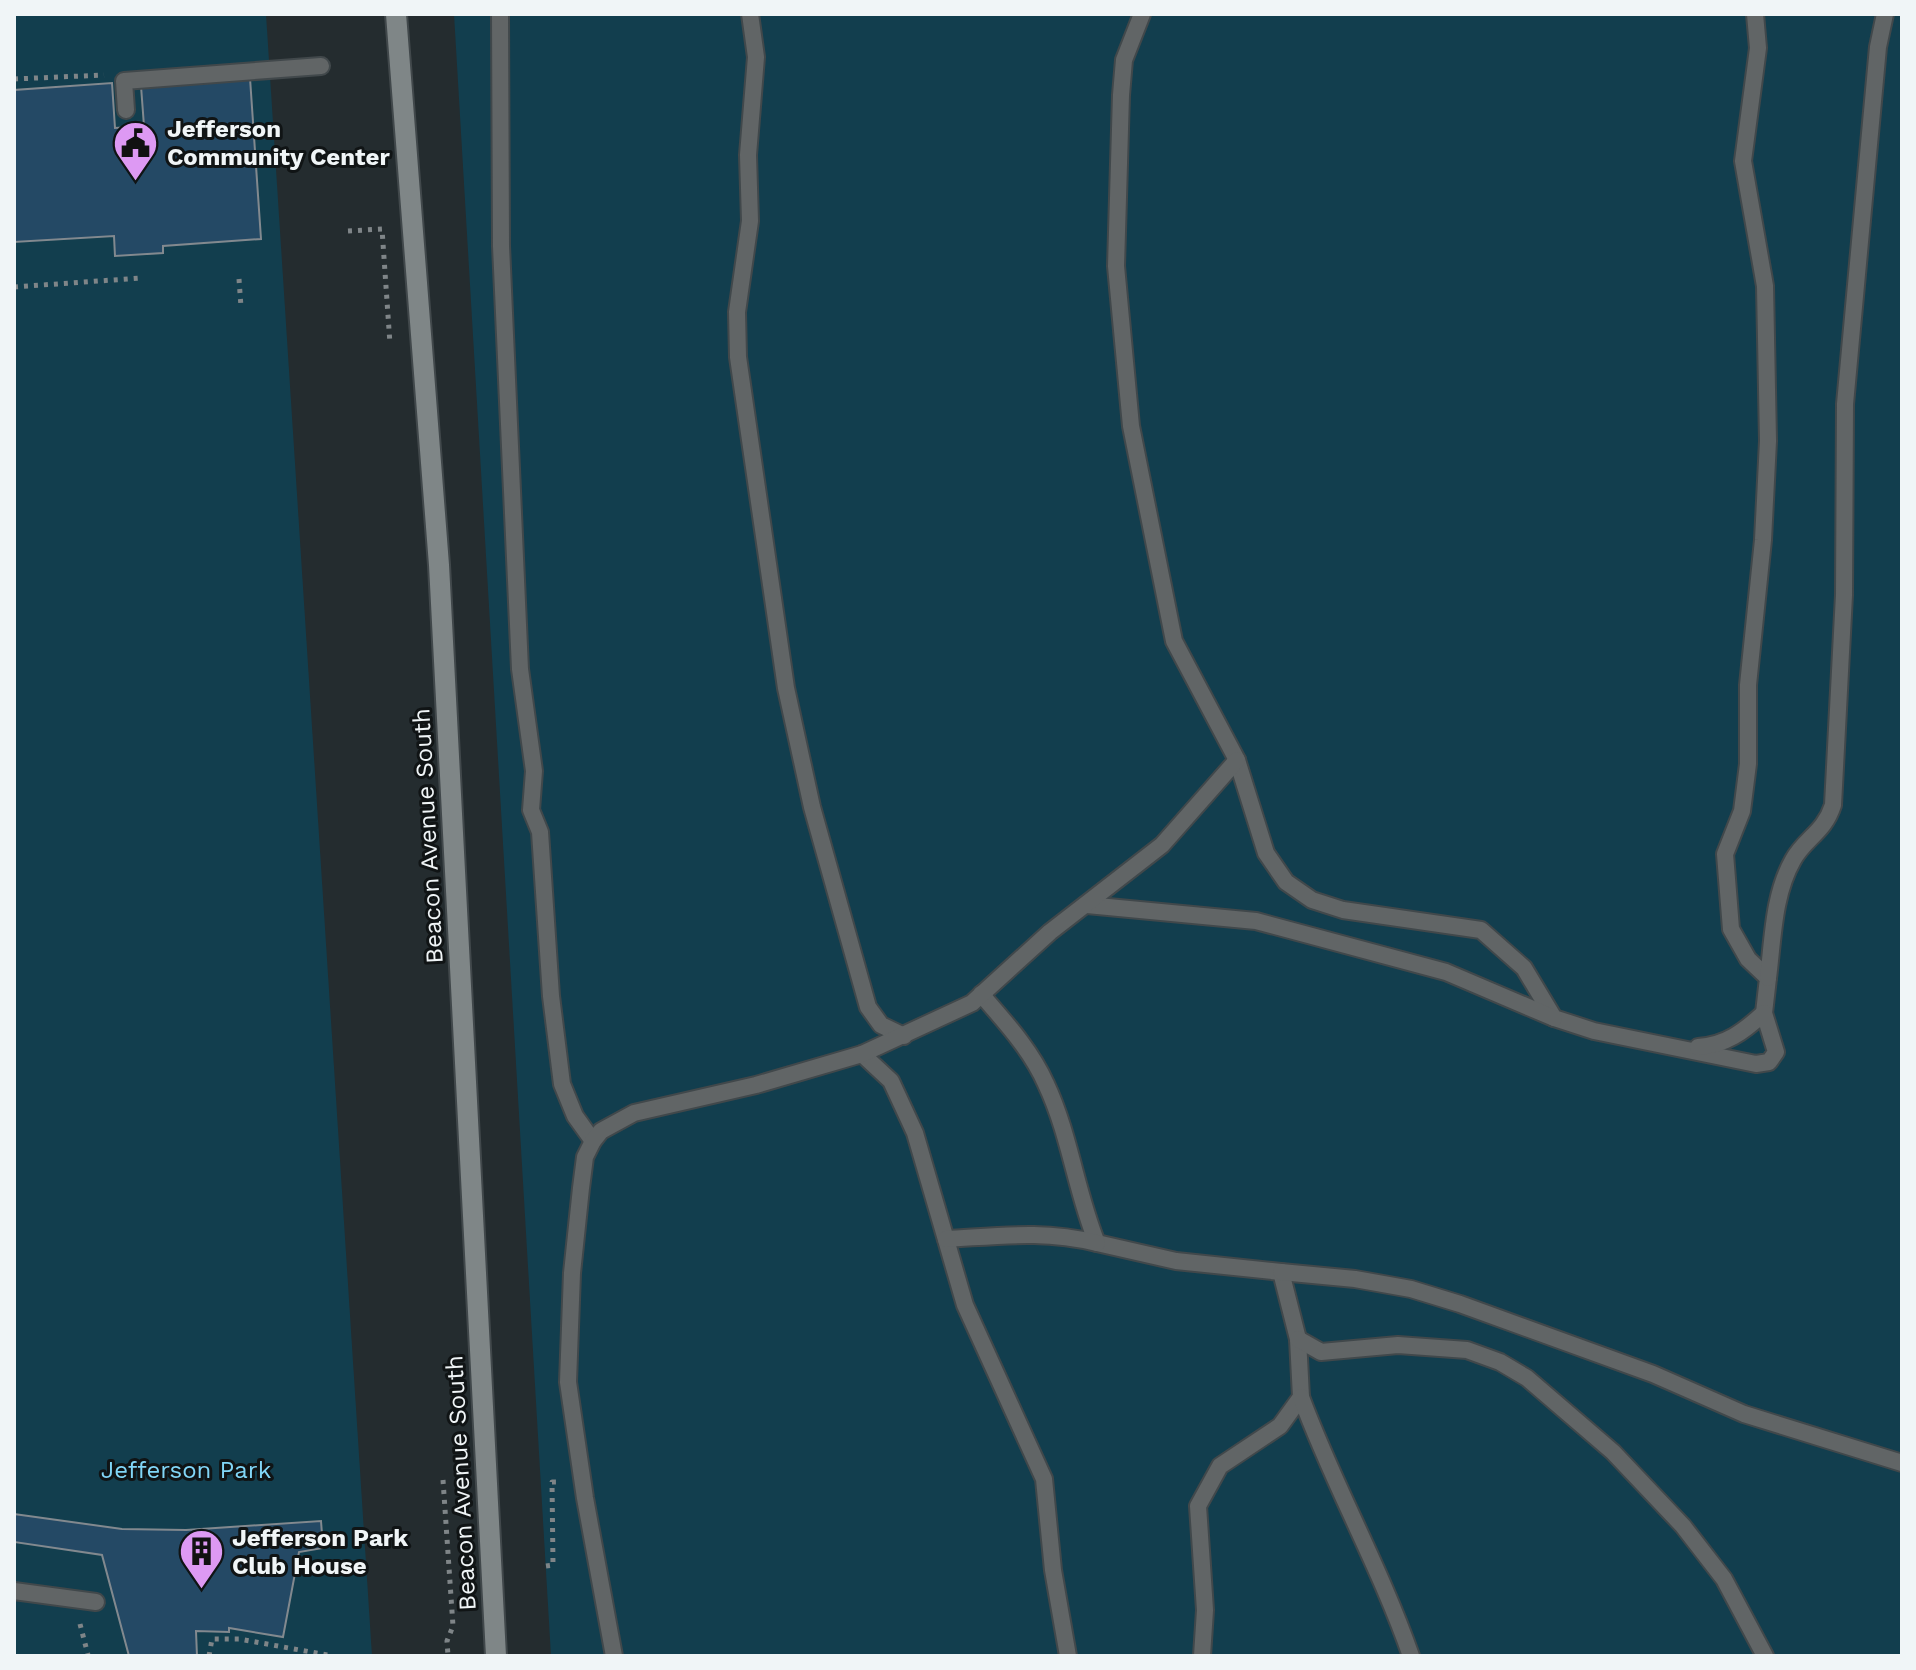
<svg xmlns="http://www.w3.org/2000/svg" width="1916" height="1670" viewBox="0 0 1916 1670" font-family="'Work Sans',sans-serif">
<rect width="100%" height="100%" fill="#242c2f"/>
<g fill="#123e4e">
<path d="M14,14h252l106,1642h-358z"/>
<path d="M454,14h1448v1642h-1351z"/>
</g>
<g fill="#244965" stroke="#82898f" stroke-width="2">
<path d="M250,78l11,161 -98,7v7l-48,3 -1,-20 -100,6v-152l98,-7 3,45 29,-2 -3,-40z"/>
<path d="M14,1514l108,15 64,1 135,-9 2,27 -24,4 -16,85 -54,-9v4l-33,-1 1,25h-68l-27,-101 -88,-13z"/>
</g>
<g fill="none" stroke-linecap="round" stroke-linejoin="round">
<defs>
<g id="lane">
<path d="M500,14l1,232 19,423 14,102 -3,39 9,22 11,164 11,88 13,32 18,25"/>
<path d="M750,14l6,43 -8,98 2,66 -13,91 1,45 48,331 26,119 56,200 13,18 23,11"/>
<path d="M1142,14l-18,46 -3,35 -5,171 15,160 43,215 63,119 29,93 20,29 26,18 31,10 138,20 43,38 30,50 40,13 162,33 13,-2 7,-10 -12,-39 4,-35 -20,-19 -17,-30 -6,-75 17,-43 6,-47v-79l15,-145 5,-99 -3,-155 -22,-125 15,-113 -3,-34"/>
<path d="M126,110l-2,-29 197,-15"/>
<path d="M1087,905l169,16 190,51 108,46"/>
<path d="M1768,978c5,-38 5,-83 25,-118 12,-22 31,-27 40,-55l11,-210 1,-191 33,-357 7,-33"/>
<path d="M981,994c25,29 50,56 65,90 24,51 30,108 51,159l79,18 105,11 17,67 3,58 -21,29 -60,40 -22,40 7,104 -3,46"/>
<path d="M1698,1047c28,-2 45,-15 66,-34"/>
<path d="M862,1054l29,27 24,52 50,172 79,174 9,91 15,86"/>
<path d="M946,1239c55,-3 97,-9 151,4"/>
<path d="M1281,1272l74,7 56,10 49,15 193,70 91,40 158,49"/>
<path d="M1298,1339l23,13 77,-7 69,5 33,12 27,16 86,74 70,74 41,53 41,77"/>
<path d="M1301,1397c33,89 79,170 110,259"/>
<path d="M14,1591l82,11"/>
<path d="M614,1656l-29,-158 -17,-116 4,-109 9,-85 4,-31 8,-16 8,-10 33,-18 122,-28 106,-31 110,-51 78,-71 112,-87 75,-85"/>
</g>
<path id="secondary" d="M396,14l43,551 57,1091"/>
</defs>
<use href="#lane" stroke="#41484b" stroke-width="20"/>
<use href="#secondary" stroke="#41484b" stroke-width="24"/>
<g stroke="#7f8588" stroke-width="5" stroke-dasharray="4 6" stroke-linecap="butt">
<path d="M14,79l90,-4"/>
<path d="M348,231l34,-2 8,115"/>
<path d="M239,279l2,28"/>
<path d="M14,287l127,-9"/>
<path d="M443,1480l10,146 -6,15 1,15"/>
<path d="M546,1566l7,-1 -1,-83h9"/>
<path d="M80,1624l8,31"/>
<path d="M209,1656l3,-17h27l94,17"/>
</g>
<use href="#lane" stroke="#616566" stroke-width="16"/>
<use href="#secondary" stroke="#7f8687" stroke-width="20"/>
</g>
<defs>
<symbol id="civic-pin" viewBox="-11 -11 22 30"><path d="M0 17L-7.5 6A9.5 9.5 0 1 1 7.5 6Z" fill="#dd99f3" stroke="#101415"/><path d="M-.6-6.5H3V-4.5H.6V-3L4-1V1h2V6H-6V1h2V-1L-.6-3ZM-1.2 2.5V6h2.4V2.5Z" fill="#111"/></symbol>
<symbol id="building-pin" viewBox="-11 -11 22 30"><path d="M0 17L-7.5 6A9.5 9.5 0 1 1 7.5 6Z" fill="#dd99f3" stroke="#101415"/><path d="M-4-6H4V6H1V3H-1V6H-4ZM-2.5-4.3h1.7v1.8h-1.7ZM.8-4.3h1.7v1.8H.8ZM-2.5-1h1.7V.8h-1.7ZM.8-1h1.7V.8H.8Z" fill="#111"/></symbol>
</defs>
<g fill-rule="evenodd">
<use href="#civic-pin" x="110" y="118" width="51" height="69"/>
<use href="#building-pin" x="176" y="1526" width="51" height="69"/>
</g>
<g text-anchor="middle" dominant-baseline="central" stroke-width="6" stroke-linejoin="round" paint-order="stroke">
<g font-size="24" font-weight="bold" fill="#f0f5f7" stroke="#101415" text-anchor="start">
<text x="167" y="129">Jefferson<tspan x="167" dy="28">Community Center</tspan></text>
<text x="232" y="1538">Jefferson Park<tspan x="232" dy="28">Club House</tspan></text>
</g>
<g font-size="24" fill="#f0f5f7" stroke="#101415">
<text transform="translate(428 836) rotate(-93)">Beacon Avenue South</text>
<text transform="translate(461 1483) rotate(-93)">Beacon Avenue South</text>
</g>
<g font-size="24" fill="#81d6f7" stroke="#101415">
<text x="186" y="1470">Jefferson Park</text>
</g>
</g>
<rect width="1916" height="1670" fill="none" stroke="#f0f5f7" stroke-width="32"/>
</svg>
